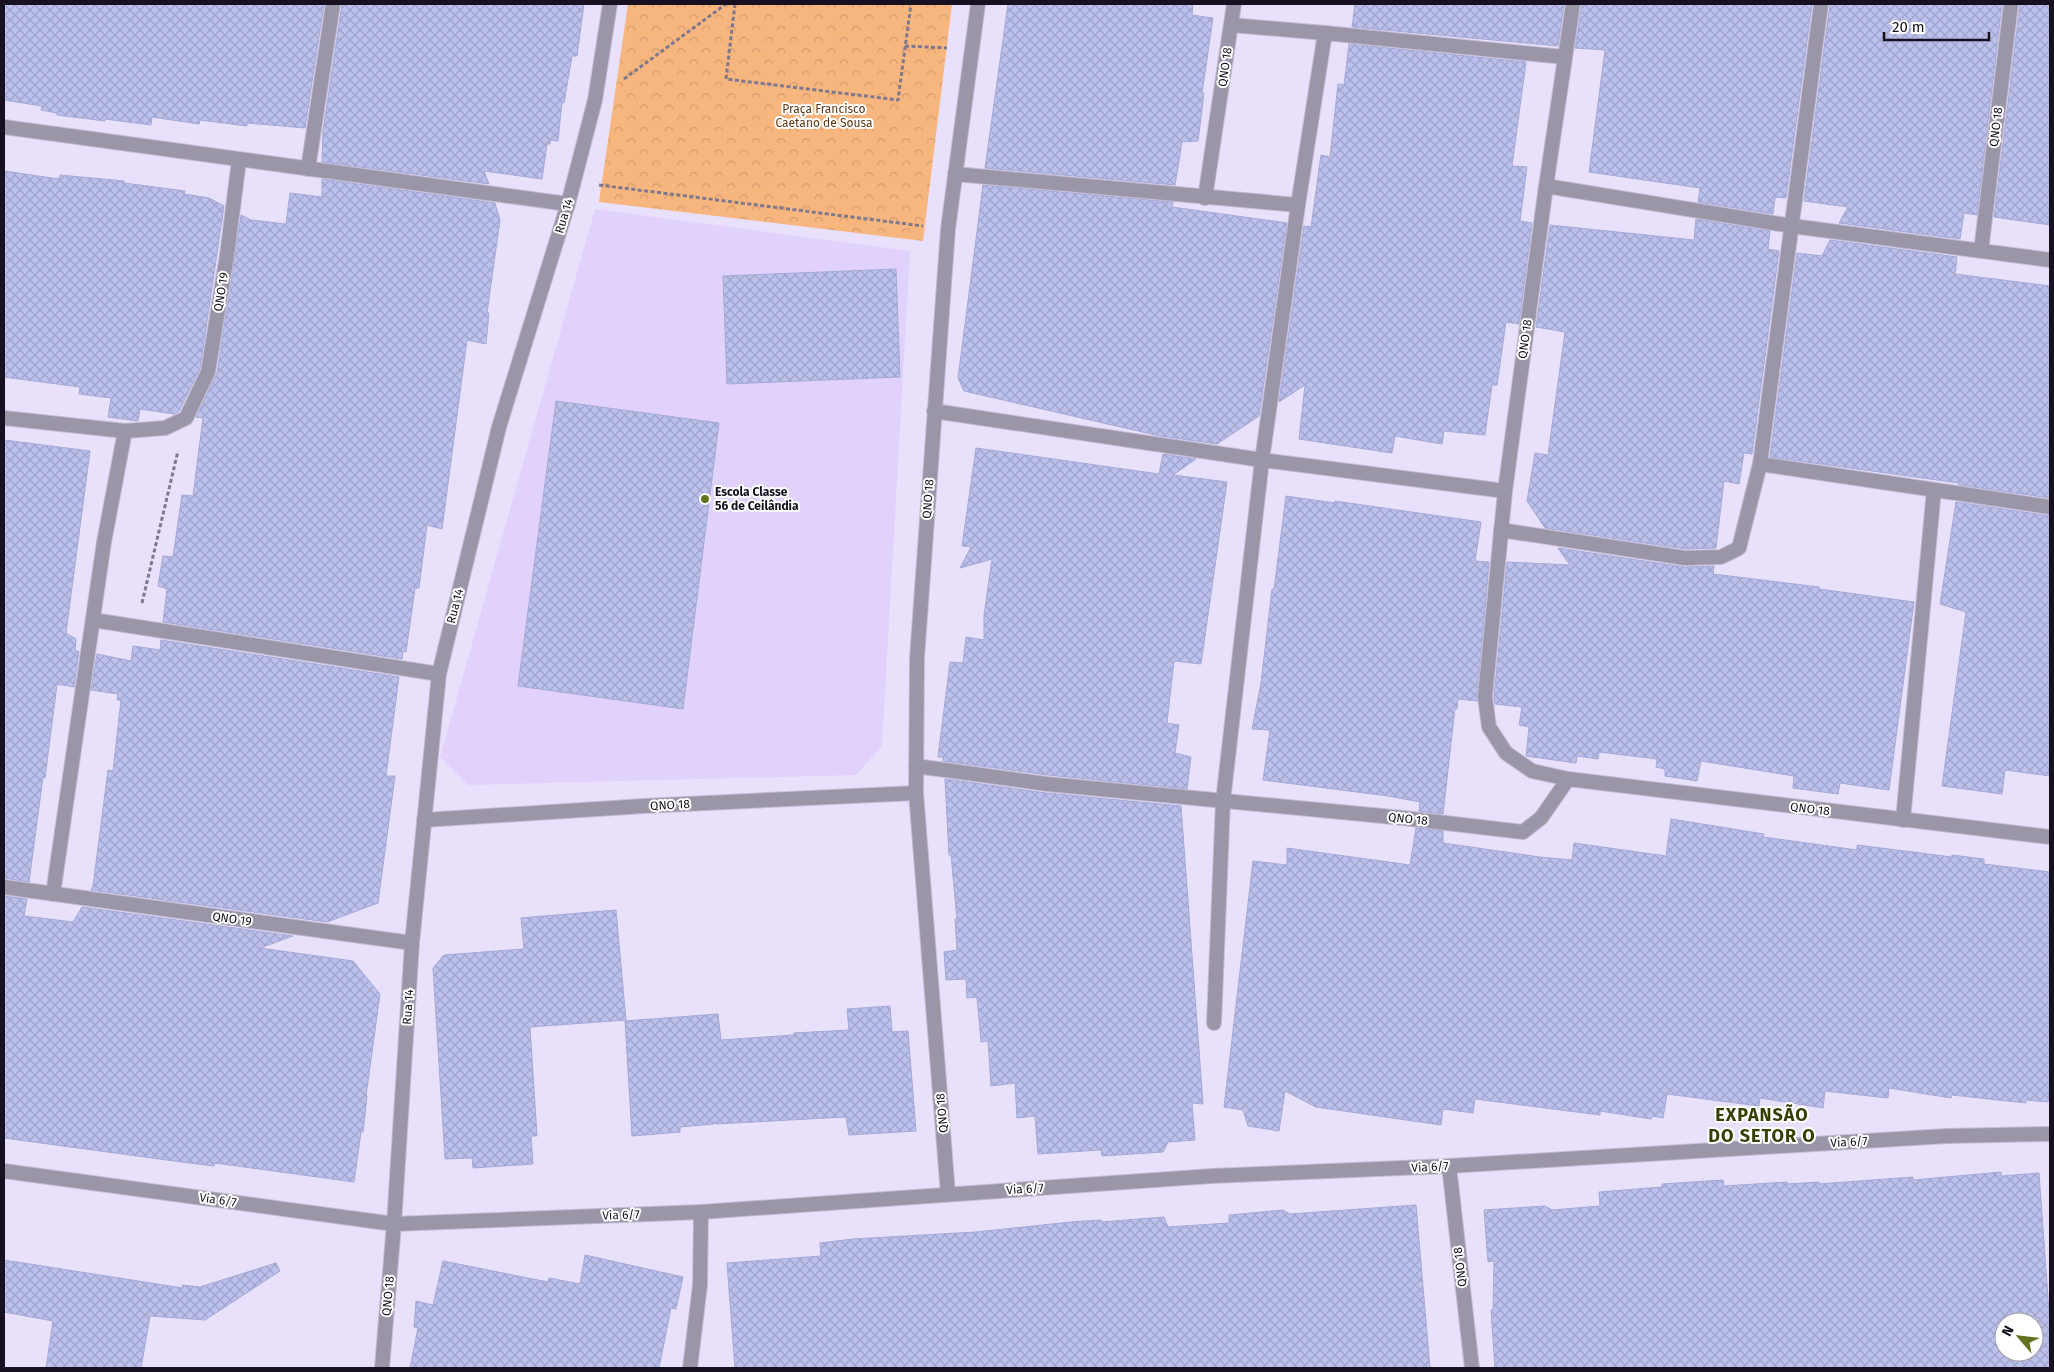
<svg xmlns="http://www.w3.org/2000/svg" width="2054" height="1372" viewBox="0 0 2054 1372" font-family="'Fira Sans',sans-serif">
<defs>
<pattern id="forest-crowns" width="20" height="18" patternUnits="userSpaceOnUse" patternTransform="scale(1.25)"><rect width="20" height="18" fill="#f8b67f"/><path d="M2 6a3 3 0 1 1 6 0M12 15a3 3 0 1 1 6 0" fill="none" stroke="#d49b6d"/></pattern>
<pattern id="building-cross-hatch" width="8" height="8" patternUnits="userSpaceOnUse" patternTransform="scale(1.25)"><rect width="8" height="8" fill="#bbc0ec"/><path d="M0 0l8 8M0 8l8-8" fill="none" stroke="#a0a4ca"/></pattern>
</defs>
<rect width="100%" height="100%" fill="#e9e0fc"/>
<path fill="#e1d2fd" d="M595,209l315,42 -28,495 -26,29 -388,10 -28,-28z"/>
<path fill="url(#forest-crowns)" d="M628,4h324l-29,237 -324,-39z"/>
<g fill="url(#building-cross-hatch)" stroke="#a4a9d6" fill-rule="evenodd">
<path d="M4,4h320l-19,124 -58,-5v3l-47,-6 -1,4 -47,-7 -1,8 -46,-6v2l-48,-6v-2l-16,-3 1,-4 -38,-6z"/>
<path d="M342,4h242l-7,52h-5l-8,47 -2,-1 -4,39 -8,-1v4h-3l-5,35 -58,-8 5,13 -167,-22 1,-31z"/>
<path d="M1008,4h185l-1,11 21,3 -11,75h2l-6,48 -16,1 -7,43 -190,-17z"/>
<path d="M1355,4h209l-6,42 -206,-19z"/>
<path d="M1582,4h230l-26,194 -11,-1 -2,17 -75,-12 2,-14 -111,-16 16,-122 -30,-2z"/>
<path d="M1830,4h172l-25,211 -13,-2 -4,26 -121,-16 9,-16 -44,-6z"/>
<path d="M2020,4h30v221l-56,-8z"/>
<path d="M1349,44l177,18 -14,104 15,1 -7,54 12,2 -13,101 -13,-2 -9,63h-5l-7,50 -41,-4 -2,13 -47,-8 -3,17 -93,-14 6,-54 -26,17 25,-176 7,1 10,-72 9,2 8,-73 6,1z"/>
<path d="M4,171l55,8 1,-4 64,6v2l61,8 -1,3 25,4 15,8 -24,163 -21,42 -5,3 -34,-5 -2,12 -30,-4 3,-19 -32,-4 1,-7 -76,-10z"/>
<path d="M322,179l173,24 5,17 -13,93h2l-3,31 -19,-4 -25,189 -15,-4 -8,63h-4l-9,64 -3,-1 -1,8 -239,-37 4,-33 -9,-3 5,-30 10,1 9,-62 11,1 10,-78 -7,-1 21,-44 24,-158 10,5 35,4 4,-31 32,4z"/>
<path d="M983,185l190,17 -1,5 115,16 -28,193 -42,28 -57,-8 -196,-45 -6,-13z"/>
<path d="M1696,219l74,12 -2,18 11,2 -27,203 -8,-1 -5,31 -15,-3 -8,67 -30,1 -141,-21 -18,-27 8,-48 13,2 17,-123 -29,-5 14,-102 144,15z"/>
<path d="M1830,240l127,17 -2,17 95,12v212l-91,-13v-2l-189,-26 27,-204 25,3z"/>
<path d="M896,269l4,108 -173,7 -4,-108z"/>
<path d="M556,401l163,22 -36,286 -165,-23z"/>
<path d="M4,440l86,11 -24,182 10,6 -1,12h4l-5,36 -17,-3 -12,94 -2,-1 -14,105 -25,-4z"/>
<path d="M976,448l183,26 4,-20 33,5 -23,16 54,7 -26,182 -27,-3 -7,62 12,2 -4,28 16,4 -4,32 -139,-14 -105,-14v-4h-5l12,-95 13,1 3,-26 18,3v-25l8,-56 -32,9 11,-21 -9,-1z"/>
<path d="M1286,496l49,7v-2l146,21 -6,39 14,1 -12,139 -19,-2 -1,10 -2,-1 -12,106 -24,-3 1,-9 -32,-6 -125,-16 7,-50 -18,-1 9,-46 11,-94h2z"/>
<path d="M1956,502l94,14v260l-45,-6 -3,24 -60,-8 24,-174 -26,-8z"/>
<path d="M1558,548l126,19 30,-1 -1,8 106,13v2l95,13 -25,188 -49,-7 -2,11 -45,-6 1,-12 -93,-15 -4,20 -32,-5v-7l-9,-2 1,-8 -58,-7 -1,7 -21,-3 -1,7 -50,-7 3,-29 -10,-2 3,-18 -27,-3 -1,-7 13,-135 63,3z"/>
<path d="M161,640l238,37 -13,99h9l-17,127 -51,19 -236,-32 2,-4 15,-116 5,1 8,-71h-4l1,-6 -27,-4 6,-36 34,7 2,-15 27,4z"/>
<path d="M945,779l101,14 135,13 22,298 -11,-1 3,37 -27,2 -5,10 -61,4 -1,-6 -63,4 -3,-38 -18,2 -2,-35 -24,3 -3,-45 -7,1 -4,-45 -10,1 -1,-19 -20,1 -2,-28 13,-2 -2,-31h2l-6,-64h-2z"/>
<path d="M1671,819l93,15 -1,3 94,13v-5l95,12v-2l32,4v5l66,8v215l-2,15 -22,-2v3l-74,-8 -1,3 -62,-10 -1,10 -63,-7 -2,17 -63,-10 -1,8 -92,-12 -4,24 -11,-2 -1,3 -51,-8v4l-125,-16 -2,14 -30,-4 -2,16 -125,-18 -31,-16 -6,40 -31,-5 -5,-16 -19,-3 29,-246 34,4v-17l123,17 6,-37 27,3v12l97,14 32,3 2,-17 92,13z"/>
<path d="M4,896l23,3 -3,17 49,6 9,-15 211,29 -33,12 93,13 27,33 -14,102h1l-4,36h-2l-7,50 -139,-19 -1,3 -25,-3 -185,-25z"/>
<path d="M616,910l10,110 -96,7 7,109h-6l2,28 -60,4 -1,-10 -27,1 -12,-191 11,-13 80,-6 -3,-31z"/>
<path d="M890,1006l2,26 16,-1 8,100 -67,4 -3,-18 -130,7 -1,-3 -1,3 -34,3v5l-48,4 -7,-115 93,-7 3,26 73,-5v-2l55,-3 -2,-21z"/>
<path d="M2001,1172v4l38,-3 11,152v43h-555l-4,-58h2l1,-49 -6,1 -4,-52 61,-4 7,4 48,-4 -1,-14 63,-5v-3l61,-4 1,6 63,-4v2l32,-2v2l94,-7v3zM2004,1322h30v30h-30z"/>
<path d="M1416,1205l14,163h-695l-8,-105 94,-7 -1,-13 33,-4 123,-7 95,-10 30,-2 1,2 62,-5 4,10 61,-4v-8l54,-5 7,4z"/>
<path d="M585,1255l98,22 -7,32 -5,-1 -12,60h-249l8,-40 -4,-1 2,-26 17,4 10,-44 105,21 1,-4 31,6z"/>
<path d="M4,1260l179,28 -1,-3 18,2 76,-24 4,8 -75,49 -55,-4 -9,52h-95l7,-47 -49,-9z"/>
</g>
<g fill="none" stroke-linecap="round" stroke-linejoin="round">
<defs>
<g id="minor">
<path d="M1573,4l-27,182 -41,305 -20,206 4,30 17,26 26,18 36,8 482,58"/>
<path d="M1231,25l94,8"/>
<path d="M4,127l564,77"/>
<path d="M308,169l25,-165"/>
<path d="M955,174l343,31"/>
<path d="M1546,186l246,40 258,34"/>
<path d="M1205,198l29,-194"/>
<path d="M1981,251l30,-247"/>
<path d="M934,411l328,49 243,31"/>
<path d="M4,418l121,13 40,-3 21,-10 22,-46 19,-117 12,-95"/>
<path d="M1760,464l290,43"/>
<path d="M1501,530l184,28 36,-1 18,-9 21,-84 61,-460"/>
<path d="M93,620l346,54"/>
<path d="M916,766l131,18 356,34 120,14 18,-14 27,-39"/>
<path d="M424,820l220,-14 272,-13"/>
<path d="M1903,820l31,-330"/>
<path d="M4,887l408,56"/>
<path d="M53,894l51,-352 21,-111"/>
<path d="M1214,1023l9,-222 39,-341 36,-255 27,-172 239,24"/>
<path d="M1449,1166l23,202"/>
<path d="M948,1194l-32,-401 1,-135 31,-429 30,-225"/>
<path d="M382,1368l12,-144 18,-281 27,-269 60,-247 69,-223 27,-104 15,-96"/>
<path d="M690,1368l10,-83 1,-73"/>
</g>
<path id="tertiary" d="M4,1171l390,53 307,-12 511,-36 237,-10 498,-30 103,-2"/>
</defs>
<use href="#minor" stroke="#c3bbd4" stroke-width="16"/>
<use href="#tertiary" stroke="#c3bbd4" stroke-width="16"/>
<g stroke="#7f788d" stroke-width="3" stroke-dasharray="4 2.5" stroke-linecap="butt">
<path d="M735,4l-9,75 172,21 13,-96"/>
<path d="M905,46l42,2"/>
<path d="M624,79l102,-75"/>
<path d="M599,185l324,41"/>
<path d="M142,603l36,-152"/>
</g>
<use href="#minor" stroke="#9b95a8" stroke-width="14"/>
<use href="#tertiary" stroke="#9b95a8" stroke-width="14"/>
</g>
<circle fill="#627320" stroke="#fff" stroke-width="2" cx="705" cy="499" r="5"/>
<g text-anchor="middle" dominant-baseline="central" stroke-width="4" stroke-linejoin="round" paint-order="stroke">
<g font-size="12" fill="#161020" stroke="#fff">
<text transform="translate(1225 67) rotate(-82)">QNO 18</text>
<text transform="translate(1996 127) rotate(-83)">QNO 18</text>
<text transform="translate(564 216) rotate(-73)">Rua 14</text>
<text transform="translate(221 292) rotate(-81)">QNO 19</text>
<text transform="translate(1525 339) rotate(-82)">QNO 18</text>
<text transform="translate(928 499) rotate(-86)">QNO 18</text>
<text transform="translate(455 606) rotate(-76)">Rua 14</text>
<text transform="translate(670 805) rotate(-3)">QNO 18</text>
<text transform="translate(1810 809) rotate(7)">QNO 18</text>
<text transform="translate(1408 819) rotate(6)">QNO 18</text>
<text transform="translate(232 919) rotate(8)">QNO 19</text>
<text transform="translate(408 1007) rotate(-86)">Rua 14</text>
<text transform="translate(942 1113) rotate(-95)">QNO 18</text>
<text transform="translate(1849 1142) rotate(-3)">Via 6/7</text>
<text transform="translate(1430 1167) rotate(-3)">Via 6/7</text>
<text transform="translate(1025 1189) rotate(-4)">Via 6/7</text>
<text transform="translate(218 1200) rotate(8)">Via 6/7</text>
<text transform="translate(621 1215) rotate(-2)">Via 6/7</text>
<text transform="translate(1460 1267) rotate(-97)">QNO 18</text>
<text transform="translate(388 1296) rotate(-85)">QNO 18</text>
</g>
<g font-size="12" fill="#613a15" stroke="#fff">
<text x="824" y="109">Praça Francisco<tspan x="824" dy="14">Caetano de Sousa</tspan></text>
</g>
<g font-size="12" font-weight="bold" fill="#161020" stroke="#fff" text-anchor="start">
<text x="715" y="492">Escola Classe<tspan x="715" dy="14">56 de Ceilândia</tspan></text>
</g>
<g font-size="18" font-weight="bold" letter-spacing="1" fill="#354004" stroke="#fff">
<text x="1762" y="1115">EXPANSÃO<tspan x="1762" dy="21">DO SETOR O</tspan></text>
</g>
</g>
<rect width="2054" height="1372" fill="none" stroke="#161020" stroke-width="10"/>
<g transform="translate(2019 1337) rotate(298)"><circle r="24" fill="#ffffff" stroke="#a29fa6"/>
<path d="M0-4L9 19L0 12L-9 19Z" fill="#627320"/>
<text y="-8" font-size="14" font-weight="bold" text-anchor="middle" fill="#161020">N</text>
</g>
<path d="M1884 32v8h105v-8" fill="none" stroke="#161020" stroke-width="2.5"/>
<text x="1892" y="32" font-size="15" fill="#161020" stroke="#ffffff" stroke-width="4" paint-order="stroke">20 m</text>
</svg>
